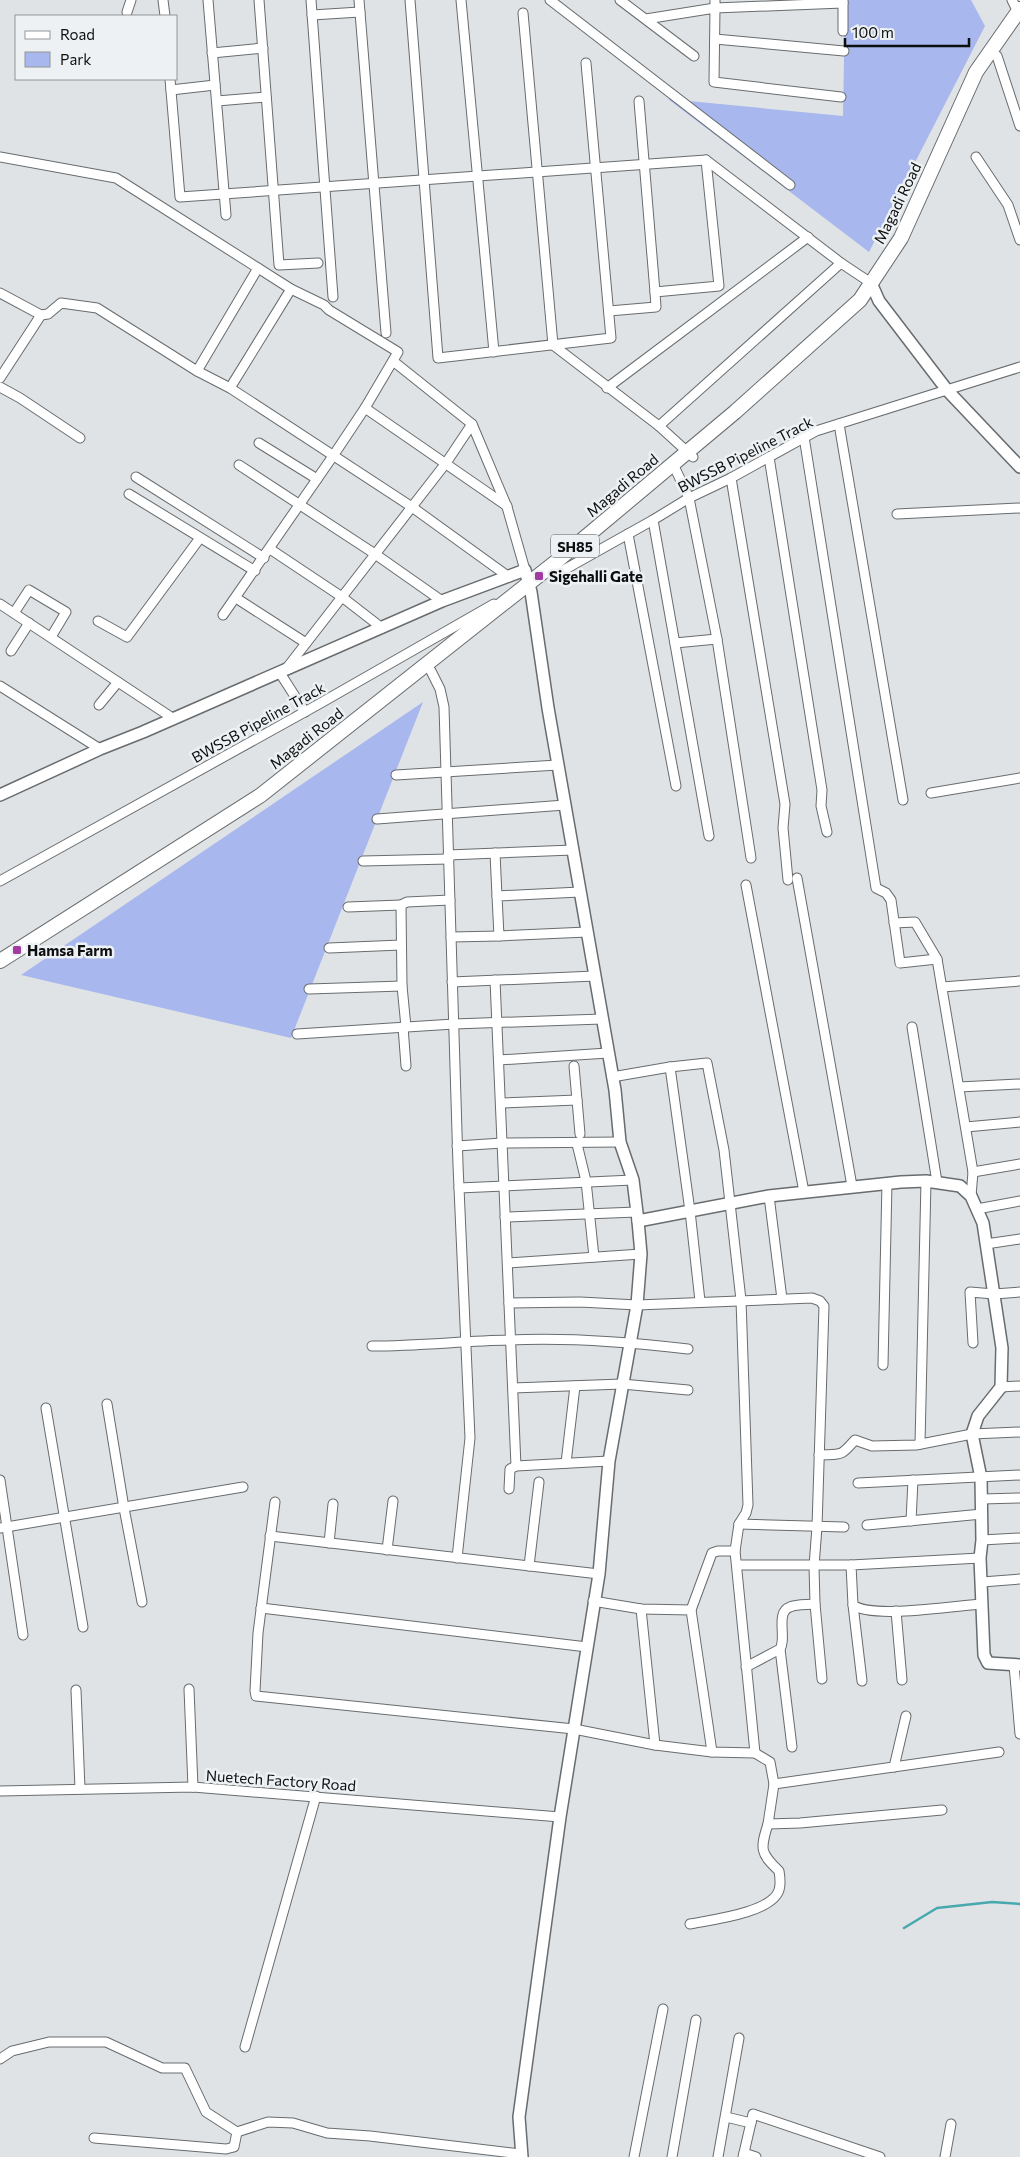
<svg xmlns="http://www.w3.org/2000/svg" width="1020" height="2157" viewBox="0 0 1020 2157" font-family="Commissioner,sans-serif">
<rect width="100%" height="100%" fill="#dfe3e6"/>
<g fill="#a8b7ed">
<path d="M845,0h126l14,26 -116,226 -201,-153 175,17z"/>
<path d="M423,702l-132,336 -270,-63z"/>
</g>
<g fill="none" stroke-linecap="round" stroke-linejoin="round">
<path stroke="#47a9ad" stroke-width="2.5" d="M904,1928l33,-20 55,-6 28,2"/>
<defs>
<g id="minor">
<path d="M163,0l2,16"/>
<path d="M208,0l18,215"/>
<path d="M259,0l20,265 39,-2"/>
<path d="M311,0l22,297"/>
<path d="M359,0l27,333"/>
<path d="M410,0l28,358 173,-20 -25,-275"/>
<path d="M461,0l33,352"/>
<path d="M550,0l240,185"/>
<path d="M620,0l74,56"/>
<path d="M715,0v8l128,-5"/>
<path d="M1012,0l6,12"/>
<path d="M127,12l4,-12"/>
<path d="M523,13l30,332 106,81 34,31"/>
<path d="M312,15l48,-3"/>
<path d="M646,19l69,-11 -1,74 127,15"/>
<path d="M843,31v-31"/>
<path d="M715,39l129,12"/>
<path d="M212,53l51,-5"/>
<path d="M997,56l23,70"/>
<path d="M170,79l10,118 526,-37 135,103 30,20"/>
<path d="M171,90l44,-5"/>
<path d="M217,101l49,-4"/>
<path d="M639,101l16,191"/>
<path d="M0,157l116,21 175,111 33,16 5,5 69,42 -33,56 -32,48 -110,159"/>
<path d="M976,157l32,48 12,35"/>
<path d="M0,293l41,22 7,-1 13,-11 36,5 100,63 33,17 182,119 97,70"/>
<path d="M609,311l47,-4 -1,-15 64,-6 -13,-126"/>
<path d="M393,361l79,63 35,83 18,63"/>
<path d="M197,371l61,-103"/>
<path d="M0,378l41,-63"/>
<path d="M0,387l20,11 60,40"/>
<path d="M230,388l61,-99"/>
<path d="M607,388l201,-151"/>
<path d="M365,408l142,98"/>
<path d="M839,424l64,376"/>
<path d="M659,426l182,-163"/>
<path d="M804,437l72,451 10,5 5,7 9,63 37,-4"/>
<path d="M259,443l58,36"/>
<path d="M769,457l53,333 -1,16 6,26"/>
<path d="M673,464l16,34 28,141 34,219"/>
<path d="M239,465l136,89 67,47"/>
<path d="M136,477l128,81"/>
<path d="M731,478l54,326 -2,24 5,52"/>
<path d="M129,494l126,77"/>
<path d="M897,514l123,-6"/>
<path d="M653,520l56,316"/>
<path d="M628,534l48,252"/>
<path d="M270,549l72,48 40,31"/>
<path d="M553,576l100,-56 36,-22 42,-20 85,-47 204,-64"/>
<path d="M236,598l70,45"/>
<path d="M0,604l174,115"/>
<path d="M14,613l15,-23 37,22 -15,25"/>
<path d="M98,621l29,16 73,-99"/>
<path d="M675,643l42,-4"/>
<path d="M11,651l18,-28"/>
<path d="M286,669l160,-206 26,-39"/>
<path d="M431,671l9,18 4,18 14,458 12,273 -13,120"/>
<path d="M280,673l25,39"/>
<path d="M0,686l100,63"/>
<path d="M99,705l19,-23"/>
<path d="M396,775l162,-10"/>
<path d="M931,793l89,-15"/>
<path d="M377,819l188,-14"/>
<path d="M495,853l2,43"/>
<path d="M448,855l125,-5"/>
<path d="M363,861l86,-2"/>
<path d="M797,878l55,308"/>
<path d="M0,881l319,-177 175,-100"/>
<path d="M746,885l58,307"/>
<path d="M580,892l-83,4 2,40 88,-4"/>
<path d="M348,907l53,-2"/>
<path d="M894,923l21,-1 22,37 36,213 -2,24"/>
<path d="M451,937l48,-1"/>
<path d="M329,948l72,-3"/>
<path d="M495,980l21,486"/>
<path d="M452,982l143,-6"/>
<path d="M942,987l78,-6"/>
<path d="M309,989l93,-3"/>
<path d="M403,1027l3,39"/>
<path d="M406,1027l-4,-41 -1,-81 6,-3 43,-2"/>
<path d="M912,1027l25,155"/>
<path d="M297,1034l157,-10 148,-5"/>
<path d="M499,1060l109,-7"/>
<path d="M574,1066l6,68"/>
<path d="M670,1067l20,144 10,90"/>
<path d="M612,1077l58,-10 37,-4 17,87 17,150 7,205 -2,8 -7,11 -4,27h-17l-6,2 -21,57"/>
<path d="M959,1087l61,-3"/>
<path d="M501,1103l76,-3"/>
<path d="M966,1127l54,-5"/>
<path d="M577,1144l9,37 8,76"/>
<path d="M457,1146l45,-3 118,-1"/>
<path d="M973,1172l47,-8"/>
<path d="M459,1188l174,-8"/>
<path d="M769,1196l13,103"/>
<path d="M977,1209l43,-8"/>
<path d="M505,1217l132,-5"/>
<path d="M986,1244l34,-5"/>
<path d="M508,1263l133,-9"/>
<path d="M509,1303l71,-1 57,3 175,-7 8,3 4,5 -7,221 -3,39 1,38 7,75"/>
<path d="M973,1343l-3,-51 24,2 26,-2"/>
<path d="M372,1346c46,0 91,-5 137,-6 60,-3 120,2 179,9"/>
<path d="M883,1365l4,-182"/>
<path d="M1001,1387l19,-1"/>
<path d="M513,1388l109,-4 66,6"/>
<path d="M107,1404l17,104 18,94"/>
<path d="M46,1408l37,219"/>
<path d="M920,1444l6,-263"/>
<path d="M819,1455c23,-1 21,2 36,-15l17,6 44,-1 56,-11 48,-2"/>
<path d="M566,1463l9,-77"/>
<path d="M0,1480l23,155"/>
<path d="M858,1483l162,-8"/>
<path d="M509,1489l1,-20 6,-3 93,-5"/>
<path d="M982,1499l38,-1"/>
<path d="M275,1502l-17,131 -3,58 1,5 318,33 81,16 57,7 43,1 15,9 4,22 225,-32"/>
<path d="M911,1521l2,-41"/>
<path d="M739,1524l105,3"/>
<path d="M867,1525l115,-11"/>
<path d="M0,1528l243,-41"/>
<path d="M270,1536l329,38"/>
<path d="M982,1540l38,-2"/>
<path d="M329,1543l4,-39"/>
<path d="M387,1550l6,-49"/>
<path d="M735,1551l20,202"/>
<path d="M737,1565h114"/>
<path d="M529,1566l10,-84"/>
<path d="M982,1582l38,-3"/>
<path d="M593,1601l48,8 50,1 21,142"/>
<path d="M853,1605c19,14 102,1 128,-1"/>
<path d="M261,1608l326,39"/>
<path d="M641,1609l14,136"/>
<path d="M896,1611l6,69"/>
<path d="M780,1649l12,98"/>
<path d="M1014,1665l6,69"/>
<path d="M746,1667l34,-18c7,-11 -5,-37 10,-42 7,-3 17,-2 25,-3"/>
<path d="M862,1681l-9,-76 -2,-40 129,-7"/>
<path d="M189,1689l4,98"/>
<path d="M76,1690l4,99"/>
<path d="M894,1767l12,-51"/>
<path d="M774,1784l-6,40 32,-1 142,-13"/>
<path d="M0,1791l193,-4 367,30"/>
<path d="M690,1924c20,-4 82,-11 89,-34 2,-6 1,-13 0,-19 -19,-18 -19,-22 -11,-47"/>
<path d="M245,2047l71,-251"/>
<path d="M0,2059l12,-8 37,-9h57l56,26h23l21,44 31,20 31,-10 25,1 34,10 43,3 151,18"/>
<path d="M726,2117l25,6"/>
<path d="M94,2138l132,11 8,-2 3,-15"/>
<path d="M744,2153l12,4"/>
<path d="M634,2157l29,-148"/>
<path d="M672,2157l24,-137"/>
<path d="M718,2157l21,-119"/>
<path d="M743,2157l10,-43 127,43"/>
<path d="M945,2157l6,-33"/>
</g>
<g id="tertiary">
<path d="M871,283l8,18 68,89 73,77"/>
<path d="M0,795l100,-46 43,-17 299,-131 83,-31 6,22 17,116 67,382 5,52 13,38 5,41 3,33 -4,51 -28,156 -10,113 -39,243 -41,300 3,40"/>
<path d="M638,1221l131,-25 132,-14 25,-1 34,5 11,10 12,27 19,125 -1,39 -23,29 -6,18 9,44 1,62 -2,18 4,97 4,8 32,2"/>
</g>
<path id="primary" d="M0,961l261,-166 296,-234 178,-149 125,-112 41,-62 75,-166 44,-63"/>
</defs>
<use href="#minor" stroke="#686c6e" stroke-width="11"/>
<use href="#tertiary" stroke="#686c6e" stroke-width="14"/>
<use href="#primary" stroke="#686c6e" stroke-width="16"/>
<use href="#minor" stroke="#fff" stroke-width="9"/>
<use href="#tertiary" stroke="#fff" stroke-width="11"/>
<use href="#primary" stroke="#fff" stroke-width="14"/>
</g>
<g fill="#a03ca1" stroke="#edf1f3" stroke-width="2">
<rect x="534" y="571" width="10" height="10" rx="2.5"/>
<rect x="12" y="945" width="10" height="10" rx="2.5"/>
</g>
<g text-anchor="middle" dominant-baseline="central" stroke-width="5" stroke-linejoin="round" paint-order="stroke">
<rect fill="#edf1f3" stroke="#505253" stroke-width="1" x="551" y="534.5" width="48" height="23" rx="4"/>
<g font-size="14" font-weight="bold" fill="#0d0e0f">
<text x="575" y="546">SH85</text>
</g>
<g font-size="15" fill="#0d0e0f" stroke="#edf1f3">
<text transform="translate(897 203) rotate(-64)">Magadi Road</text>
<text transform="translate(745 454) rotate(-27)">BWSSB Pipeline Track</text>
<text transform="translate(622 485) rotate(-40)">Magadi Road</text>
<text transform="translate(258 722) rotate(-29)">BWSSB Pipeline Track</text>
<text transform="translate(306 738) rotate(-38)">Magadi Road</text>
<text transform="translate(281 1780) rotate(4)">Nuetech Factory Road</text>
</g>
<g font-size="15" font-weight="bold" fill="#0d0e0f" stroke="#edf1f3" text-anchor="start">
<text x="549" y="576">Sigehalli Gate</text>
<text x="27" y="950">Hamsa Farm</text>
</g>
</g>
<rect x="15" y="15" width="162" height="65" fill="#edf1f3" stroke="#939698"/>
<rect x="25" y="31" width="25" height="8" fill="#ffffff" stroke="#939698"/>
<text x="60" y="40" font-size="15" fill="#0d0e0f">Road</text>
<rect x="25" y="52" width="25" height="15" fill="#a8b7ed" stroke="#939698"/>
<text x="60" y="65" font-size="15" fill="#0d0e0f">Park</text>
<path d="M845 38v8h124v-8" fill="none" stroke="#0d0e0f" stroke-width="2.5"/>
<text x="852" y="38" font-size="15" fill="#0d0e0f" stroke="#edf1f3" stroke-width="4" paint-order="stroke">100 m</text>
</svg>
